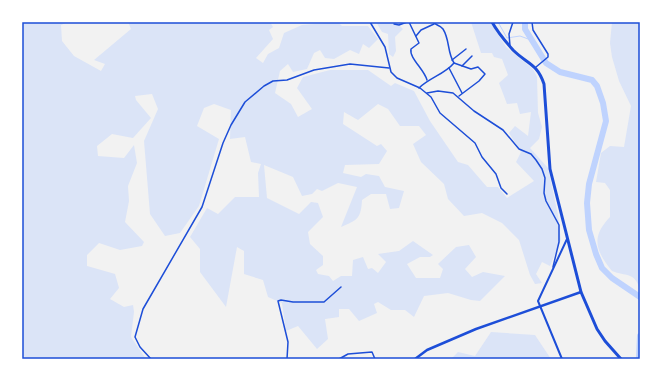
<svg xmlns="http://www.w3.org/2000/svg" width="662" height="381" viewBox="0 0 662 381" font-family="'Fira Sans',sans-serif">
<rect width="100%" height="100%" fill="#f2f2f2"/>
<g fill="#dbe4f7">
<path d="M22,22h46l-7,3 1,16 12,15 27,15 4,-7 -11,-4 37,-31 -3,-7h142l3,5 -4,3 4,9 -17,19 7,5 5,-9 11,-6 5,-15 18,-8 36,-3 4,4h26l10,13 -9,9 -6,-4 -4,10 -9,-4 -16,9 -9,-1 -5,-8 -6,3 -7,16 -14,3 -5,-8 -8,7 -5,22 16,11 7,13 14,-8 -15,-21 6,-11 27,-7h38l23,16 4,-3 19,8 16,30 28,41 10,3 19,22h11l9,11 27,-17 -18,-19 5,-10 -12,-19 6,-7 13,10 3,-24 -11,2 -3,-11 -10,1 -8,-21 9,-8 -6,-16 -8,-2 -2,-4h-11l-10,-31h19l16,25 27,22 4,8 1,36 4,14 -3,12 -9,9 18,20 10,47 3,25 -11,26 -8,-4 -6,12 6,9 -7,1 -5,-9 -11,-35 -17,-17 -20,-10 -18,3 -16,-17 -4,-15 -23,-22 -8,-18 13,-9 -7,-9h-19l-12,-17 -10,-5 -20,16 -14,-8 -1,12 34,22 4,-2 6,7 -8,13 -34,1 -2,8 18,4 5,-3 13,2 6,11 19,4 -5,17 -9,1 -4,-15h-15l-9,6c-1,18 -4,20 -21,27l16,-40 -19,-4 -16,8 -5,-2 -5,5 -10,2 -9,-19 -29,-12 3,33 32,16 12,-12 7,1 5,14 -15,15 2,12 13,12v9l-7,5 2,4 11,2 4,5 8,-5h11l1,-16 10,-3 5,12 4,-1 6,5 8,-11 -8,-8 21,-3 14,-10 20,14 -3,2h-10l-13,7 9,14h24l3,-9 -5,-5 18,-17 13,-2 7,12 -11,12 7,8 11,-5 22,4 -25,25 -9,-1 -23,-7 -24,3 -10,21 -9,-7h-14l-13,-8 -4,2 3,9 -18,8 -10,-12h-10v8l-14,2 3,20 -11,10 -19,-23 -12,5 -4,-28 -14,-6 -5,-17 -19,-6v-23l-7,-4 -11,60 -26,-35v-23l-10,-12 17,-29 11,6 17,-17h24l-1,-24 3,-9 -10,-2 -6,-25 -15,2 1,-29 -17,-6 -10,4 -7,18 22,13 -20,67 -19,27 -15,3 -15,-22 -6,-73 14,-32 -6,-15 -17,2 1,4 15,18 -18,20 -21,-4 -15,12 1,10 26,2 10,-13 3,18 -9,23 1,15 -4,21 19,20 -2,4 -22,4 -21,-7 -12,12v11l28,8 4,14 -9,11 14,8 9,-2 1,7 -3,25 15,22h-118l-6,-4z"/>
<path d="M376,22h20l7,7 -8,8 1,14 -3,6 -4,-3 -1,-20 -6,-2z"/>
<path d="M612,22h28v267c-6,-18 -14,-12 -28,-18 -17,-21 -21,-34 -2,-54v-27l-5,-7 -9,-1 5,-29 9,-7 14,1 7,-41 -12,-25 -7,-24 -2,-14z"/>
<path d="M491,332l44,3 16,24h-100l7,-7 17,4z"/>
</g>
<g fill="none" stroke-linecap="round" stroke-linejoin="round">
<path stroke="#bfd3fe" stroke-width="1" d="M498,22l9,16 13,-2 11,4"/>
<g stroke="#bfd3fe" stroke-width="6">
<path d="M525,22v7l21,34 14,9 32,8 5,6 6,17 3,18 -17,63 -2,19 2,27 7,24 6,14 10,10 28,19"/>
<path d="M639,359l1,-23"/>
</g>
<g stroke="#1d4ed8" stroke-width="1.5">
<path d="M370,22l15,25 6,25 6,6 23,10 11,9 9,16 35,30 7,14 14,17 5,14 6,6"/>
<path d="M409,22l10,21 -8,6c-2,9 13,20 16,31"/>
<path d="M433,22c2,3 7,3 10,7 7,11 4,23 11,34l17,6 7,-2 7,7 -6,7 -20,15"/>
<path d="M532,22l1,8 15,24v3l-12,10"/>
<path d="M394,24l5,1 8,-3"/>
<path d="M416,36l5,-6 13,-6"/>
<path d="M510,46l-1,-12 4,-12"/>
<path d="M452,60l14,-11"/>
<path d="M462,66l10,-10"/>
<path d="M449,68l13,25"/>
<path d="M419,88c10,-10 26,-14 35,-25"/>
<path d="M427,93l11,-2 15,2 21,18 29,19 16,19 12,5 5,6 6,9 3,9 -1,15 2,8 13,24v17l-6,25"/>
<path d="M151,359l-11,-12 -5,-10 8,-28 59,-102 21,-64 8,-18 14,-23 19,-16 9,-5 14,-1 27,-10 36,-6 39,4"/>
<path d="M287,359l1,-17 -10,-41 3,-1 12,2h31l17,-15"/>
<path d="M339,359l9,-5 24,-2 3,7"/>
</g>
<path stroke="#1d4ed8" stroke-width="2" d="M562,359l-24,-58 29,-62"/>
<path stroke="#1d4ed8" stroke-width="2.5" d="M415,359l12,-9 49,-21 105,-37"/>
<path stroke="#1d4ed8" stroke-width="3" d="M492,22c6,11 13,19 21,28 14,14 24,13 31,34l6,85 31,123 16,37 8,12 16,18"/>
</g>
<rect width="662" height="381" fill="none" stroke="#ffffff" stroke-width="46"/>
<rect x="23" y="23" width="616" height="335" fill="none" stroke="#1d4ed8" stroke-width="1.5"/>
</svg>
